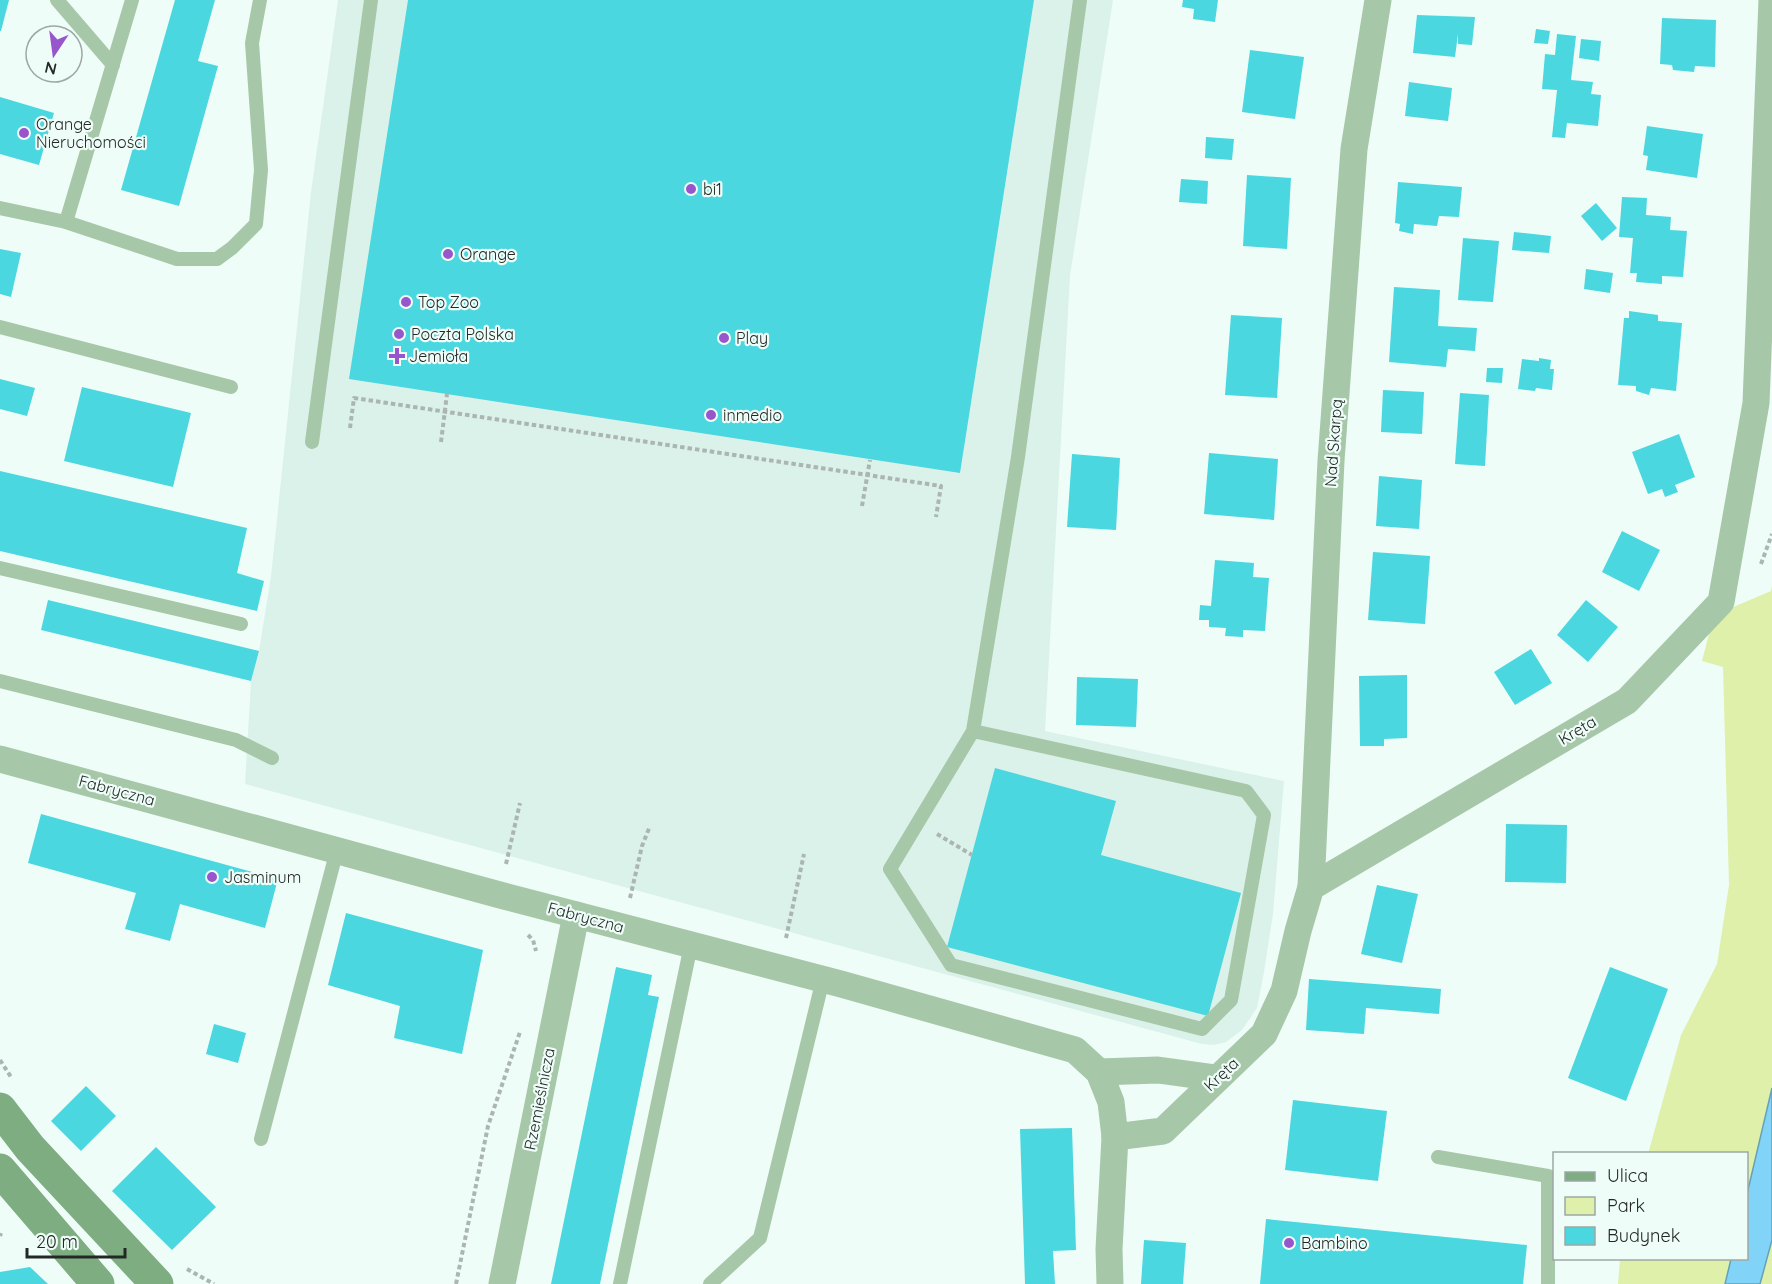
<svg xmlns="http://www.w3.org/2000/svg" width="1772" height="1284" viewBox="0 0 1772 1284" font-family="Quicksand,sans-serif">
<rect width="100%" height="100%" fill="#effdf8"/>
<path fill="#dbf2ea" d="M338,0h775l-43,276 -25,455 239,50 -11,133 -9,58 -7,36 -15,22 -16,12 -12,3 -12,-1 -957,-260 6,-103 8,-30 12,-75 40,-384z"/>
<g fill="#dff0aa">
<path d="M1772,585v503l-25,106 -1,-40h-98l33,-119 36,-71 12,-79 -6,-218 -21,-6 8,-31 14,-19 47,-20z"/>
<path d="M1772,1240v44h-12z"/>
<path d="M1620,1259h111l-6,25h-107z"/>
</g>
<path fill="#81d4f7" stroke="#65a0b9" stroke-width="1.5" d="M1772,1088v152l-12,44h-35l6,-25 15,-1 1,-64z"/>
<g fill="#4ad7df">
<path d="M0,0h9l-8,31h-1z"/>
<path d="M175,0h40l-17,61 20,5 -39,140 -58,-16z"/>
<path d="M408,0h626l-74,473 -611,-94z"/>
<path d="M1183,0h35l-3,22 -22,-3 1,-10 -12,-2z"/>
<path d="M1417,15l58,2 -3,28 -14,-1v-10l-3,23 -42,-4z"/>
<path d="M1662,18l54,2 -1,47 -20,-1 -1,6 -21,-2 -1,-5 -12,-1z"/>
<path d="M1536,29l14,2 -2,13 -14,-1z"/>
<path d="M1557,34l19,2 -5,44 22,2 -2,12 10,1 -3,31 -31,-3 -2,15 -13,-1 5,-47 -15,-1 3,-35 10,1z"/>
<path d="M1581,39l20,2 -2,20 -20,-3z"/>
<path d="M1250,50l54,7 -9,62 -53,-7z"/>
<path d="M1409,82l43,6 -4,33 -43,-5z"/>
<path d="M0,97l54,16 -15,52 -39,-11z"/>
<path d="M1647,126l56,8 -6,44 -51,-8 2,-14 -5,-1z"/>
<path d="M1206,137l28,2 -2,21 -27,-2z"/>
<path d="M1247,175l44,3 -4,71 -44,-3z"/>
<path d="M1181,179l27,2 -1,23 -28,-2z"/>
<path d="M1398,182l64,5 -3,30 -20,-1 -2,10 -23,-2 -1,10 -14,-3 1,-7 -5,-1z"/>
<path d="M1622,197l25,1 -1,17 25,2 -1,13 17,1 -4,46 -21,-1v8l-26,-2 1,-9h-7l3,-35 -14,-1z"/>
<path d="M1596,203l21,25 -15,13 -21,-25z"/>
<path d="M1514,232l37,4 -2,17 -37,-3z"/>
<path d="M1463,238l36,3 -6,61 -35,-2z"/>
<path d="M0,249l21,4 -10,44 -11,-3z"/>
<path d="M1586,269l27,4 -3,20 -26,-4z"/>
<path d="M1394,287l46,3 -2,36 39,2 -2,23 -27,-2 -2,18 -57,-5z"/>
<path d="M1629,311l29,4v6l24,2 -6,68 -25,-3 -2,7 -13,-4v-5l-18,-1 6,-67h5z"/>
<path d="M1231,315l51,3 -5,80 -52,-3z"/>
<path d="M1539,358l12,2 -1,9h4l-2,21 -16,-2 -1,3 -17,-2 4,-30 17,2z"/>
<path d="M1487,368h16l-1,15 -16,-1z"/>
<path d="M0,379l35,9 -8,28 -27,-7z"/>
<path d="M82,387l109,26 -18,74 -109,-26z"/>
<path d="M1383,390l41,2 -2,42 -41,-2z"/>
<path d="M1460,393l29,2 -4,71 -30,-2z"/>
<path d="M1679,434l16,43 -20,8 3,7 -13,5 -3,-8 -14,5 -16,-42z"/>
<path d="M1209,453l69,6 -4,61 -70,-6z"/>
<path d="M1072,454l48,4 -4,72 -49,-3z"/>
<path d="M0,471l247,57 -10,45 27,8 -7,30 -257,-60z"/>
<path d="M1379,476l43,4 -3,49 -43,-3z"/>
<path d="M1622,531l38,19 -21,41 -37,-19z"/>
<path d="M1373,552l57,4 -5,68 -57,-4z"/>
<path d="M1215,560l39,3 -1,14 16,1 -4,53 -22,-1v7l-18,-1 1,-8 -17,-1v-7h-10l1,-15 11,1z"/>
<path d="M48,600l211,51 -8,30 -210,-51z"/>
<path d="M1586,600l32,27 -30,35 -31,-27z"/>
<path d="M1531,649l21,34 -37,22 -21,-33z"/>
<path d="M1407,675v63l-23,1v7h-24l-1,-70z"/>
<path d="M1077,677l61,2 -2,48 -60,-2z"/>
<path d="M995,768l121,33 -15,54 140,38 -33,123 -261,-69z"/>
<path d="M41,814l237,65 -13,49 -85,-24 -10,37 -45,-12 11,-36 -108,-30z"/>
<path d="M1506,824l61,1 -1,58 -61,-1z"/>
<path d="M1377,885l41,9 -16,69 -41,-9z"/>
<path d="M346,913l137,37 -21,104 -68,-16 6,-32 -72,-21z"/>
<path d="M616,967l36,8 -4,20 11,2 -59,287h-49z"/>
<path d="M1610,967l58,22 -42,112 -58,-23z"/>
<path d="M1309,979l132,10 -2,25 -73,-6 -2,26 -58,-4z"/>
<path d="M214,1024l32,9 -8,30 -32,-9z"/>
<path d="M86,1086l30,30 -35,35 -30,-30z"/>
<path d="M1293,1100l94,11 -9,70 -93,-11z"/>
<path d="M1072,1128l4,122 -23,1 2,33h-30l-5,-155z"/>
<path d="M156,1147l60,60 -44,43 -60,-59z"/>
<path d="M1266,1219l261,26 -4,39h-263z"/>
<path d="M1144,1240l42,3 -3,41h-42z"/>
<path d="M30,1267l18,17h-48v-12z"/>
</g>
<g fill="none" stroke-linecap="round" stroke-linejoin="round">
<g stroke="#abb6b2" stroke-width="4" stroke-dasharray="4.5 3" stroke-linecap="butt">
<path d="M350,428l4,-30 587,88 -5,31"/>
<path d="M441,442l6,-48"/>
<path d="M862,506l8,-46"/>
<path d="M1761,564l11,-30"/>
<path d="M937,834l35,21"/>
<path d="M506,864l14,-61"/>
<path d="M630,898l12,-52 8,-20"/>
<path d="M528,935l5,5 3,11"/>
<path d="M786,938l18,-84"/>
<path d="M0,1060l11,17"/>
<path d="M0,1236l1,-3"/>
<path d="M187,1269l27,15"/>
<path d="M456,1284l32,-158 32,-94"/>
</g>
<g stroke="#a7c7a9" stroke-width="14">
<path d="M57,0l56,65"/>
<path d="M0,208l66,14 111,37h40l15,-11 24,-24 5,-54 -9,-127 8,-43"/>
<path d="M66,222l66,-222"/>
<path d="M0,327l231,60"/>
<path d="M312,442l59,-442"/>
<path d="M0,568l241,56"/>
<path d="M0,681l236,59 36,18"/>
<path d="M973,731l273,60 18,24 -33,185 -29,29 -251,-64 -61,-96 83,-138 45,-274 62,-457"/>
<path d="M261,1139l76,-289"/>
<path d="M1438,1157l110,19v108"/>
<path d="M620,1284l71,-339"/>
<path d="M710,1284l50,-46 63,-259"/>
</g>
<g stroke="#a7c7a9" stroke-width="27">
<path d="M0,759l500,136 341,89 234,66 24,22 12,30 4,35"/>
<path d="M1311,887l20,-426 23,-312 24,-149"/>
<path d="M1099,1072l59,-2 58,8"/>
<path d="M502,1284l74,-369"/>
<path d="M1110,1284l-1,-35 6,-112 48,-6 101,-97 20,-43 14,-60 13,-44 316,-186 94,-99 35,-199 16,-403"/>
</g>
<g stroke="#7ead81" stroke-width="33">
<path d="M0,1109l30,39 127,136"/>
<path d="M0,1170l98,114"/>
</g>
</g>
<g fill="#9756cb" stroke="#effdf8" stroke-width="2">
<circle cx="24" cy="133" r="6"/>
<circle cx="691" cy="189" r="6"/>
<circle cx="448" cy="254" r="6"/>
<circle cx="406" cy="302" r="6"/>
<circle cx="399" cy="334" r="6"/>
<circle cx="724" cy="338" r="6"/>
<path d="M394 347h6v6h6v6h-6v6h-6v-6h-6v-6h6z"/>
<circle cx="711" cy="415" r="6"/>
<circle cx="212" cy="877" r="6"/>
<circle cx="1289" cy="1243" r="6"/>
</g>
<g text-anchor="middle" dominant-baseline="central" stroke-width="4.5" stroke-linejoin="round" paint-order="stroke">
<g font-size="16" fill="#232827" stroke="#effdf8" text-anchor="start">
<text x="36" y="124">Orange<tspan x="36" dy="18">Nieruchomości</tspan></text>
<text x="703" y="189">bi1</text>
<text x="460" y="254">Orange</text>
<text x="418" y="302">Top Zoo</text>
<text x="411" y="334">Poczta Polska</text>
<text x="736" y="338">Play</text>
<text x="409" y="356">Jemioła</text>
<text x="723" y="415">inmedio</text>
<text x="224" y="877">Jasminum</text>
<text x="1301" y="1243">Bambino</text>
</g>
<g font-size="16" fill="#232827" stroke="#effdf8">
<text transform="translate(1333 443) rotate(-86)">Nad Skarpą</text>
<text transform="translate(1577 730) rotate(-31)">Kręta</text>
<text transform="translate(117 790) rotate(15)">Fabryczna</text>
<text transform="translate(586 917) rotate(15)">Fabryczna</text>
<text transform="translate(1221 1074) rotate(-43)">Kręta</text>
<text transform="translate(539 1099) rotate(-79)">Rzemieślnicza</text>
</g>
</g>
<rect x="1553" y="1152" width="195" height="108" fill="#effdf8" stroke="#9da8a4" stroke-width="1.5"/>
<rect x="1565" y="1172" width="30" height="9" fill="#7ead81" stroke="#9da8a4" stroke-width="1.5"/>
<text x="1607" y="1182" font-size="18" fill="#232827">Ulica</text>
<rect x="1565" y="1197" width="30" height="18" fill="#dff0aa" stroke="#9da8a4" stroke-width="1.5"/>
<text x="1607" y="1212" font-size="18" fill="#232827">Park</text>
<rect x="1565" y="1227" width="30" height="18" fill="#4ad7df" stroke="#9da8a4" stroke-width="1.5"/>
<text x="1607" y="1242" font-size="18" fill="#232827">Budynek</text>
<g transform="translate(54 54) rotate(193)"><circle r="28" fill="#effdf8" stroke="#9da8a4" stroke-width="1.5"/>
<path d="M0-4.5L10 22L0 15L-10 22Z" fill="#9756cb"/>
<text y="-9" font-size="16" font-weight="bold" text-anchor="middle" fill="#232827">N</text>
</g>
<path d="M27 1248v9h98v-9" fill="none" stroke="#232827" stroke-width="3"/>
<text x="36" y="1248" font-size="18" fill="#232827" stroke="#effdf8" stroke-width="4.5" paint-order="stroke">20 m</text>
</svg>
